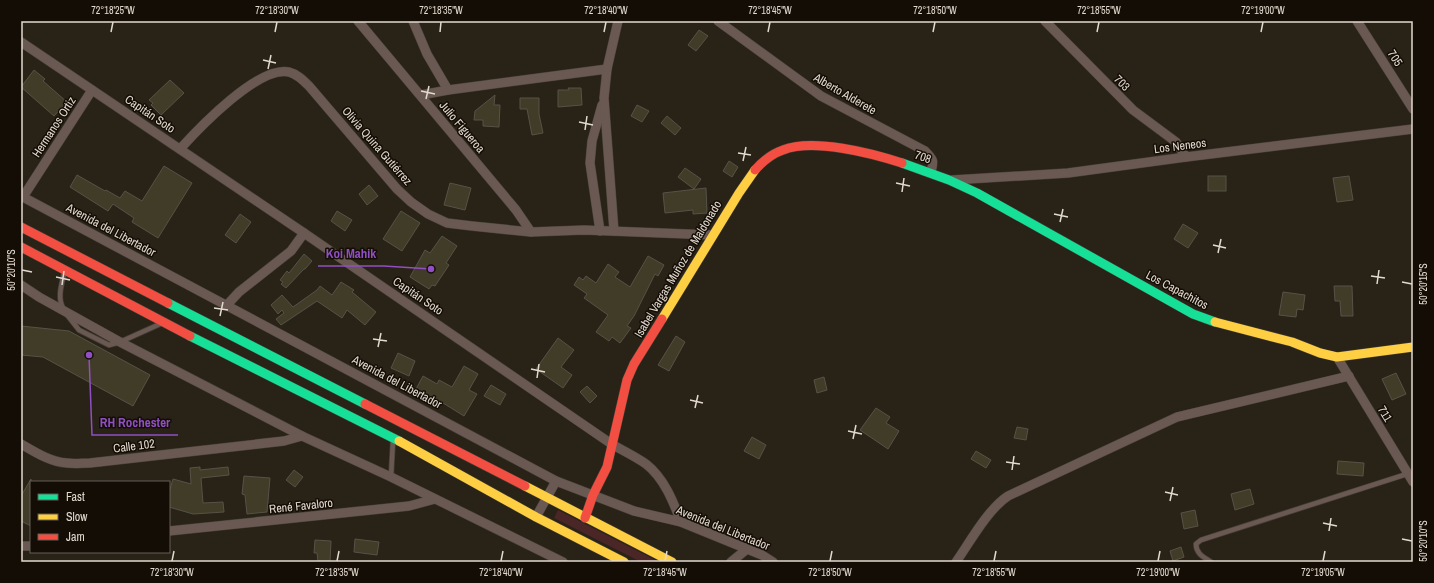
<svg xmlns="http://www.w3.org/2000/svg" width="1434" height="583" viewBox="0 0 1434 583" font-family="'Archivo Narrow',sans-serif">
<rect width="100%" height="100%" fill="#292217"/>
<path fill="#4a2627" d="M558,510l101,52h-18l-87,-44z"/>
<g fill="#413c27" stroke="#565248">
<path d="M699,30l9,6 -12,15 -8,-6z"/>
<path d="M34,70l11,9 -2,2 24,21 -13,14 -33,-29z"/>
<path d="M170,80l14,13 -23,22 -10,-10 2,-2 -4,-3z"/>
<path d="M568,88h13l1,17 -24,2v-17h11z"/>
<path d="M495,95l-1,10h6l-1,22 -16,-1v-6h-9l1,-9z"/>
<path d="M520,98h19v16l4,19 -11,2 -5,-26h-7z"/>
<path d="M637,105l12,6 -7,11 -11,-6z"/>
<path d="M667,116l14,12 -6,7 -14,-12z"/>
<path d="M729,161l9,6 -6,10 -9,-6z"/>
<path d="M164,166l28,17 -34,55 -26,-16 2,-4 -21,-14 -5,7 -38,-24 7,-12 28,16 1,-1 14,8 5,-7 17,10z"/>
<path d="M685,168l16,11 -7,10 -16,-12z"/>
<rect x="1208" y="176" width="18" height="15"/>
<path d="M1349,176l4,24 -16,2 -4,-24z"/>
<path d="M450,183l21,5 -6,22 -21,-5z"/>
<path d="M369,185l9,11 -11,9 -8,-11z"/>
<path d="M706,188l1,25 -14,1v-4l-28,3 -2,-20z"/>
<path d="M337,211l15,9 -7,11 -14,-10z"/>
<path d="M401,211l19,12 -18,28 -19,-12z"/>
<path d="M240,214l11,8 -15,21 -11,-8z"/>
<path d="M1183,224l15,9 -10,15 -14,-9z"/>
<path d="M442,236l15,10 -11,17 3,2 -14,21 -3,-1 -3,4 -19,-12 15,-27 5,3z"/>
<path d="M304,254l8,7 -7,8h-1l-18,19 -5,-4 2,-2 -3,-2 7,-9 2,2z"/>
<path d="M648,256l16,9 -6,11 -3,-2 -21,42 -7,10 4,2 -11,15 -8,-6 -3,4 -13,-9 12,-17 -24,-17 3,-4 -13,-9 5,-8 4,3 3,-4 10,7 12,-19 11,8 -4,5 15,10z"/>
<path d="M341,282l13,8 -2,2 24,20 -11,13 -18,-15 -5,8 -25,-17 -36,24 -5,-6 8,-6 -2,-3 -4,4 -7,-9 11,-10 11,12 24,-17 3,-4 12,9z"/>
<path d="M1334,286h18l1,30h-12l-1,-15h-5z"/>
<path d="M1283,292l22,3 -2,15 -6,-1 -1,8 -17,-2z"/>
<path d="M21,326l48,5 81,44 -17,31 -90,-49 -22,-2z"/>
<path d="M676,336l9,6 -16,29 -11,-6z"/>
<path d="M558,338l16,12 -13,17 11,8 -9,13 -27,-19z"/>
<path d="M398,353l17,8 -6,15 -18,-8z"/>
<path d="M464,366l14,8 -9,16 8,4 -13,22 -29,-18 -2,3 -18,-10 8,-15 14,8 2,-4 13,7z"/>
<path d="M1396,373l10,21 -14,6 -10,-21z"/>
<path d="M824,377l3,13 -10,3 -3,-13z"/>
<path d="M491,385l15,9 -6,11 -16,-9z"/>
<path d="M587,386l10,10 -7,7 -10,-11z"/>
<path d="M876,408l14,9 -4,6 13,8 -11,18 -28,-19z"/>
<path d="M1017,427l11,2 -2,11 -12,-2z"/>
<path d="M752,437l14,8 -7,14 -15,-8z"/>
<path d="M976,451l15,9 -5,8 -15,-9z"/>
<path d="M1338,461l26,2 -1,13 -26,-2z"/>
<path d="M200,467v3l28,-3 1,8 -28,3 2,25 20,-1 1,10 -31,2 -24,-7v-14l4,-14 18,5 -1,-16z"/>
<path d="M294,470l9,7 -8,10 -9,-7z"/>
<path d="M244,476l26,2 -3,34 -20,2 -2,-19 -3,-1z"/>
<path d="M31,479v47l-10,-5v-25z"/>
<path d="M1250,489l4,15 -19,6 -4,-16z"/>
<path d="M1195,510l3,16 -14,3 -3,-16z"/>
<path d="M355,539l24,3 -2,13 -23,-3z"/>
<path d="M315,540l16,1 -1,21h-12l-1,-9h-3z"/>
<path d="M1181,547l3,10 -11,4 -3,-10z"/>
</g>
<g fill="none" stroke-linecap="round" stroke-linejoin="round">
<defs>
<g id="lane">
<path d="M63,308c-6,-11 -1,-24 1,-35"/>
<path d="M68,316l11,14 30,15 11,-3 40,-18"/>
<path d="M391,477l2,-37"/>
<path d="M1211,562c-7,-5 -15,-8 -15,-18l5,-4 206,-66"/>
</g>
<g id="street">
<path d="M358,21l158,189 15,22"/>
<path d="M413,21l14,33 21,36"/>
<path d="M718,21l103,75 104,55c9,9 9,10 6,21"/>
<path d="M1045,21l88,89 43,32 10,15"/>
<path d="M1357,21l56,88"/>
<path d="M21,42l283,191 309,212c11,6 23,12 33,19 18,14 27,37 35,58"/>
<path d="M421,95l27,-5 159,-21"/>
<path d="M180,149c19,-21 79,-84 109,-77 8,2 14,8 20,14l88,103 14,13 17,12 19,9 25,3 59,6 53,-2 129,5"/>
<path d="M952,180l116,-7 118,-16 227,-28"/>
<path d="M21,196l535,285 78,30 47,11 81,33 11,7"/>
<path d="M23,197l69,-107"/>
<path d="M600,231l-10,-68 2,-22 10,-36"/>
<path d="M614,231l-10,-133 3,-29 11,-48"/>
<path d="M21,285l18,12 81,45 182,94 89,41 172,85"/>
<path d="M227,305l12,-13 52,-41 13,-18"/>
<path d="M1337,357l76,125"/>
<path d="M21,444c14,8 29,18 46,19 7,1 15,0 23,0l194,-22 18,-5"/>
<path d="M536,517l20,-36"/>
<path d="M169,531l240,-25 26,-7"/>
<path d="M21,546h10"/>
<path d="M731,562l16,-13"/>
<path d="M956,562c14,-20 32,-53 52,-66l169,-79 172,-41"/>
</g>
<g id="fast">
<path d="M902,163l47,17 28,13 216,121 22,8"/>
<path d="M168,303l197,101"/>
<path d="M190,336l209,105"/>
</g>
<g id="slow">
<path d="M662,319l77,-126 16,-23"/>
<path d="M1215,322l77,20 28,11 17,4 76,-10"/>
<path d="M399,441l137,76 88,45"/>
<path d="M525,486l147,76"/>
</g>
<g id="jam">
<path d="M755,170c8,-9 16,-16 28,-20 30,-12 88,3 119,13"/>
<path d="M21,227l147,76"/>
<path d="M21,247l169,89"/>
<path d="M365,404l160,82"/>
<path d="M585,518l8,-23 14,-28 20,-87 7,-16 28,-45"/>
</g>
</defs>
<use href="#lane" stroke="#453f36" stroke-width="6"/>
<use href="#street" stroke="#453f36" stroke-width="10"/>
<use href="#fast" stroke="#453f36" stroke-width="10"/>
<use href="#slow" stroke="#453f36" stroke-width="10"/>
<use href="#jam" stroke="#453f36" stroke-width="10"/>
<use href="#lane" stroke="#695952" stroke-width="4.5"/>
<use href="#street" stroke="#695952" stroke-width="9"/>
<use href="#fast" stroke="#16e098" stroke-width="9"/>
<use href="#slow" stroke="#ffcf43" stroke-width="9"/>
<use href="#jam" stroke="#f24e42" stroke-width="9"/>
</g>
<path fill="none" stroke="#e3dacf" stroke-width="1.5" d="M111,32l2,-10M275,32l2,-10M440,32l1,-10M604,32l2,-10M768,32l2,-10M933,32l2,-10M1097,32l2,-10M1261,32l2,-10M263,60l13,3M268,69l3,-14M421,91l14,3M426,99l3,-13M579,122l14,3M585,130l2,-14M738,153l13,2M743,161l3,-14M896,183l14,3M902,192l2,-14M1054,214l14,3M1060,222l3,-13M1213,245l13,3M1218,253l3,-14M22,270l10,2M1371,276l14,2M56,277l14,3M1402,282l10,2M1377,284l2,-14M62,285l2,-14M214,308l14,2M220,316l3,-14M373,339l14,2M378,347l3,-14M531,369l14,3M537,378l2,-14M690,400l13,3M695,408l3,-13M848,431l14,3M853,439l3,-14M1006,462l14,2M1012,470l2,-14M1165,492l13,3M1170,501l3,-14M1323,523l14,3M1329,531l2,-13M1402,539l10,2M172,561l2,-10M337,561l2,-10M501,561l2,-10M665,561l2,-10M830,561l2,-10M994,561l2,-10M1158,561l2,-10M1323,561l2,-10"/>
<g text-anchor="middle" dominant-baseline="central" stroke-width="3" stroke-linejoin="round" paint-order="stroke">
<g font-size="12" fill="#e3dacf" stroke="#130d06">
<text transform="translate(1395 58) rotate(57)">705</text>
<text transform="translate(1122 83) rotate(45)">703</text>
<text transform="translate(845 94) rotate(30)">Alberto Alderete</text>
<text transform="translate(150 114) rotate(34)">Capitán Soto</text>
<text transform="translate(54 127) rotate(-57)">Hermanos Ortiz</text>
<text transform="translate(462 127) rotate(50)">Julio Figueroa</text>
<text transform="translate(377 146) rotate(49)">Olivia Quina Gutiérrez</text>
<text transform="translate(1180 146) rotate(-7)">Los Neneos</text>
<text transform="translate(923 157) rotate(18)">708</text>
<text transform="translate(111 230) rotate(28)">Avenida del Libertador</text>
<text transform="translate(678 269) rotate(-59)">Isabel Vargas Muñoz de Maldonado</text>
<text transform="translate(1177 290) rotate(28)">Los Capachitos</text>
<text transform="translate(418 296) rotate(34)">Capitán Soto</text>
<text transform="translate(397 382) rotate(28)">Avenida del Libertador</text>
<text transform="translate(1385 414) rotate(59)">711</text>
<text transform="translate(134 446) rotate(-7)">Calle 102</text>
<text transform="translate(301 506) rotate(-6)">René Favaloro</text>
<text transform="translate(723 528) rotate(22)">Avenida del Libertador</text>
</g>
</g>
<path fill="none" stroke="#904fc2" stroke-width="1.5" d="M431 269L384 266H318M89 355L92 435H178"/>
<g fill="#904fc2" stroke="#130d06" stroke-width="1.5">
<circle cx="431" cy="269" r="4"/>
<circle cx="89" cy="355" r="4"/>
</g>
<g font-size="13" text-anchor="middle" font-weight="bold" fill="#904fc2" stroke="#130d06" stroke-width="3" stroke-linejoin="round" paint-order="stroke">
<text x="351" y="258">Koi Mahik</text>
<text x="135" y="427">RH Rochester</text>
</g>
<rect width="1434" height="583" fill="none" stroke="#130d06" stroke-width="44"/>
<rect x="30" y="481" width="140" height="72" fill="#130d06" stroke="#665f56"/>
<rect x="38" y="494" width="20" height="6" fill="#16e098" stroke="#665f56"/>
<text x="66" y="501" font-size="12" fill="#e3dacf">Fast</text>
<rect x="38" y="514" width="20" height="6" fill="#ffcf43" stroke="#665f56"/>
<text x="66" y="521" font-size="12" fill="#e3dacf">Slow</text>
<rect x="38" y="534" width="20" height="6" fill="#f24e42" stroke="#665f56"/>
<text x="66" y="541" font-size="12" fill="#e3dacf">Jam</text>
<rect x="22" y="22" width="1390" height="539" fill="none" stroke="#e3dacf" stroke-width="1.5"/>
<g font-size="10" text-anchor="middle" fill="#e3dacf">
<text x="113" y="14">72°18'25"W</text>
<text x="277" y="14">72°18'30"W</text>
<text x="441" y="14">72°18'35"W</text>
<text x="606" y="14">72°18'40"W</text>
<text x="770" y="14">72°18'45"W</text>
<text x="935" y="14">72°18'50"W</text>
<text x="1099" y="14">72°18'55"W</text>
<text x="1263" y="14">72°19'00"W</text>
<text transform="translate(11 270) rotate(-90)" y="4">50°20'10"S</text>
<text transform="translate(1423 284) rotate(-90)" y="4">50°20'15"S</text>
<text transform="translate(1423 541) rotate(-90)" y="4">50°20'10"S</text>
<text x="172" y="576">72°18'30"W</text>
<text x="337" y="576">72°18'35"W</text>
<text x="501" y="576">72°18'40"W</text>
<text x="665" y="576">72°18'45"W</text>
<text x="830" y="576">72°18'50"W</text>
<text x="994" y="576">72°18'55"W</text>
<text x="1158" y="576">72°19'00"W</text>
<text x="1323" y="576">72°19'05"W</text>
</g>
</svg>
